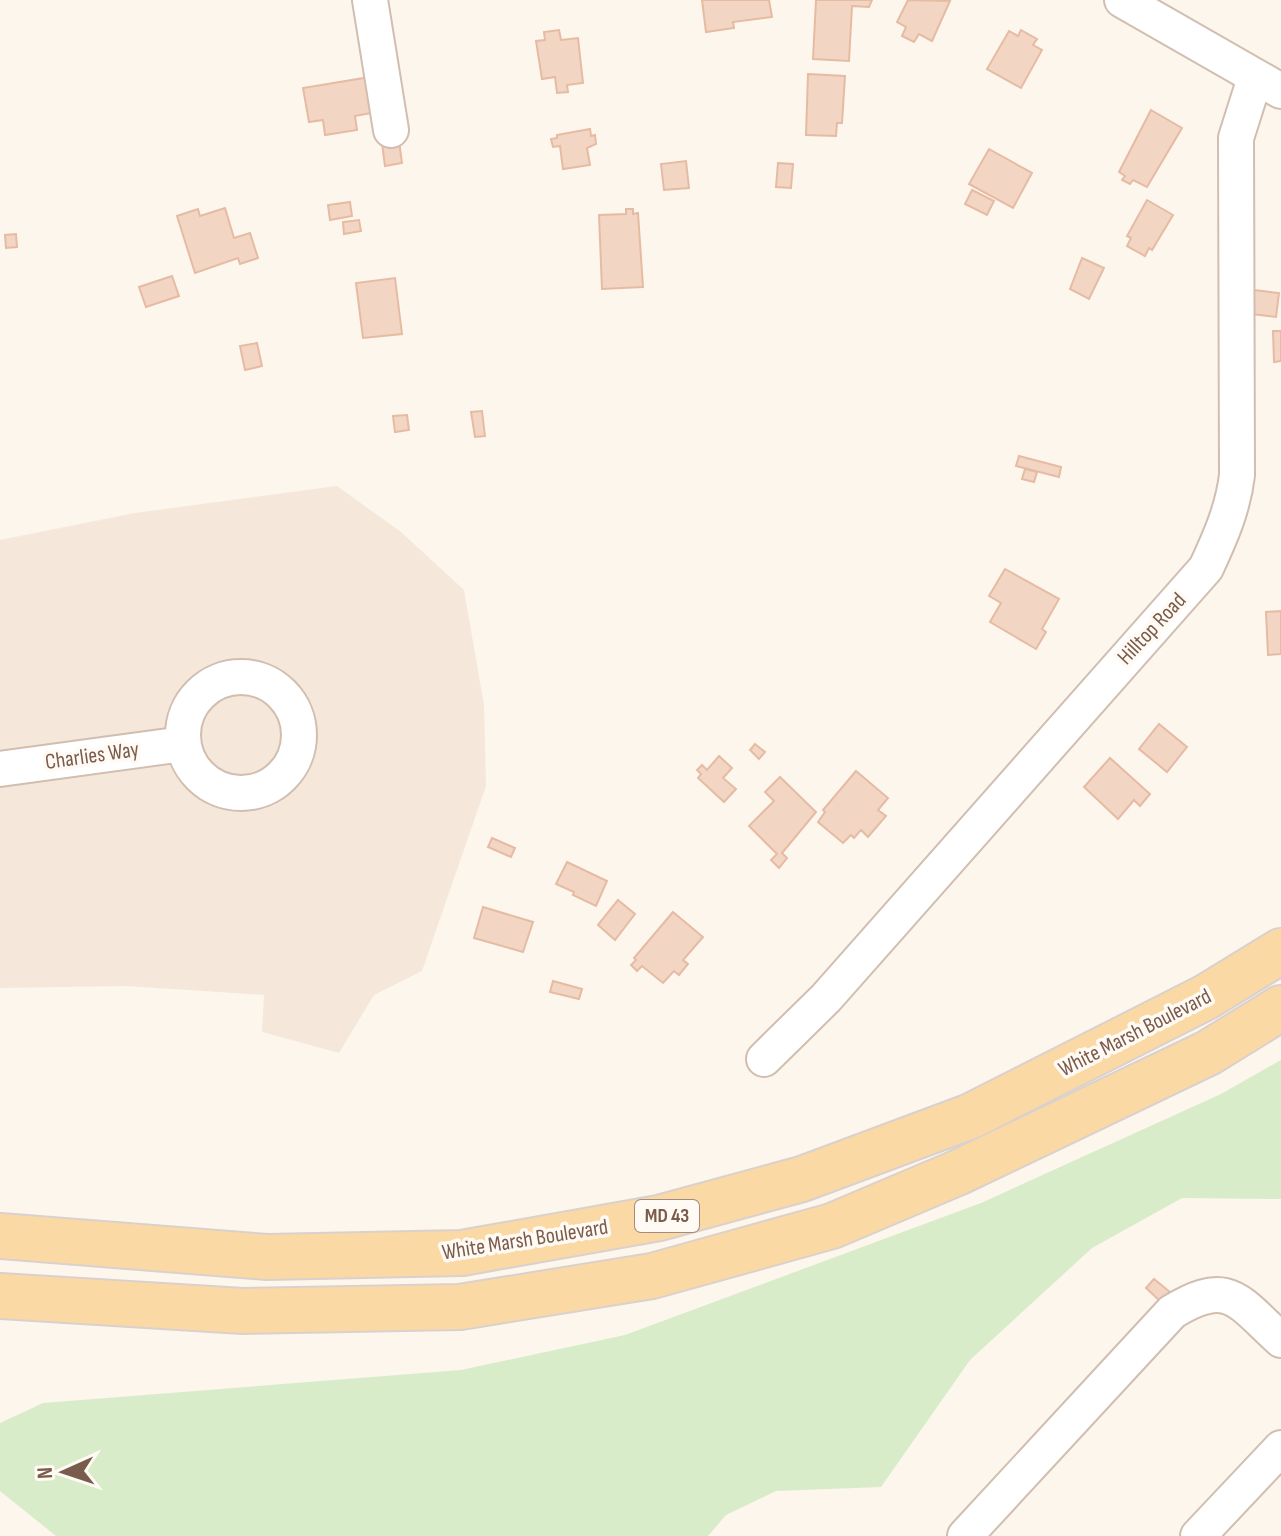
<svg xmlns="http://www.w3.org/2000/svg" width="1281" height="1536" viewBox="0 0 1281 1536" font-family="'Sofia Sans Condensed',sans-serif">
<rect width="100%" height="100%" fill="#fdf6ec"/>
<path fill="#f5e8da" d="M337,486l64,46 63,58 20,115 2,81 -64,185 -48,24 -35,58 -77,-21 2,-37 -137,-9 -127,2v-448l135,-27z"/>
<path fill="#d8ecc9" d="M1281,1060v139l-99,-1 -90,50 -122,112 -89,127 -105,4 -50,24 -18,21h-652l-56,-45v-68l43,-20 418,-33 164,-35 356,-132 240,-109z"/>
<g fill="#f3d5c3" stroke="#e6bba3" stroke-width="2">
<path d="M702,0h67l3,17 -39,5 1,6 -28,4z"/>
<path d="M816,0h56l-3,7 -17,-1 -3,55 -36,-2z"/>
<path d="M908,0l42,1 -18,40 -13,-7 -5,8 -12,-6 4,-9 -9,-5z"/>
<path d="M559,30l2,10 17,-2 5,45 -16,2 1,7 -11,1 -2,-16 -13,2 -6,-38 9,-1 -1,-8z"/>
<path d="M1021,30l16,9 -4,6 9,5 -21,38 -34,-19 22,-38 9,5z"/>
<path d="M808,74l37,2 -3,47h-5l-1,13 -30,-1z"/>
<path d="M376,76l6,35 -27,5 2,14 -32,5 -2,-15 -14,2 -6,-34z"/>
<path d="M1151,110l31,18 -35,59 -14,-7 -3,4 -8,-4 3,-4 -6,-4z"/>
<path d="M590,129l1,7 4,-1 1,9 -9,4 3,17 -27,4 -3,-23 -7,1 -2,-8 6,-1v-3z"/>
<path d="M398,134l4,29 -17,3 -4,-30z"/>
<path d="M989,149l43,24 -19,35 -44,-24z"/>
<path d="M686,161l3,27 -25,2 -3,-26z"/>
<path d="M778,163l15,1 -2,24 -15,-1z"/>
<path d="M972,190l22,11 -7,14 -22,-11z"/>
<path d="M1147,200l26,15 -21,35 -3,-2 -4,8 -18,-10 4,-8 -4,-2z"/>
<path d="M350,202l2,14 -22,4 -2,-15z"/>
<path d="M225,208l9,30 16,-5 8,25 -18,6 -2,-6 -43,15 -18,-57 21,-7 2,7z"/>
<path d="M626,209h7v5l5,-1 5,74 -41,2 -3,-74 27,-1z"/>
<path d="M359,220l2,11 -17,3 -1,-12z"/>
<path d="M16,234l1,13 -11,1 -1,-13z"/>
<path d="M1082,258l22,10 -15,31 -19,-10z"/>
<path d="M172,276l7,20 -33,11 -7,-20z"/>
<path d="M395,278l7,56 -39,4 -7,-55z"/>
<path d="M1254,290l25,3 -3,24 -25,-3z"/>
<path d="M1273,331h8v30l-7,1z"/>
<path d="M257,343l5,23 -17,4 -5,-24z"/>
<path d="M482,411l3,25 -10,1 -4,-25z"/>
<path d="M407,415l2,15 -14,2 -2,-16z"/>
<path d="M1019,456l42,11 -2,10 -43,-11z"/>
<path d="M1025,469l12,3 -3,10 -12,-3z"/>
<path d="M1005,569l54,30 -17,30 4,3 -10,17 -46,-27 11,-19 -12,-7z"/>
<path d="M1281,611v43l-13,1 -2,-43z"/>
<path d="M1159,724l28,23 -20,25 -28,-23z"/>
<path d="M755,744l10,8 -6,7 -9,-9z"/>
<path d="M719,756l13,12 -9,10 13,11 -12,13 -26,-24 3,-4 -4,-4 5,-5 5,5z"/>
<path d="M1110,758l40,36 -10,12 -6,-6 -16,19 -34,-32z"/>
<path d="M856,771l32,27 -10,12 8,6 -18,21 -7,-7 -7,8 -3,-3 -8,8 -25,-21 7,-10 -2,-2z"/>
<path d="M780,777l36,35 -34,41 5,5 -8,10 -8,-8 6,-6 -28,-28 25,-25 -9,-9z"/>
<path d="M492,838l23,10 -4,9 -23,-10z"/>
<path d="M567,862l40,19 -11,25 -23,-11 1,-3 -18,-8z"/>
<path d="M618,900l17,14 -20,26 -17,-15z"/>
<path d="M483,907l50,15 -10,30 -49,-14z"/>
<path d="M673,912l30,25 -20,23 5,4 -9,11 -5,-4 -11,12 -21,-17 -5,5 -6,-6 5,-5 -2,-2z"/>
<path d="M553,981l29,8 -3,10 -29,-7z"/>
<path d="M1154,1279l16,13 -9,10 -15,-14z"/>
</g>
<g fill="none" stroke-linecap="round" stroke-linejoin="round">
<defs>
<g id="minor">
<path d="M370,0l21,130"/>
<path d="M1122,0l159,91"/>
<circle cx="241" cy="735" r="58"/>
<path d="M0,769l183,-25"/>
<path d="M764,1059l62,-61 380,-430c14,-30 27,-59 31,-93l-1,-337 19,-60"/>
<path d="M965,1536l207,-224c57,-35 66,-11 109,28"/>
<path d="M1198,1536l83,-88"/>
</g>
<g id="major">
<path d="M0,1236l267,21 195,-4 197,-35 143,-39 169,-63 235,-119 75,-46"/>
<path d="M0,1296l243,15 217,-4 192,-31 180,-50 125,-53 251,-120 73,-45"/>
</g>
</defs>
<use href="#minor" stroke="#d1beb0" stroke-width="38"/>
<use href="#major" stroke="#dad1cd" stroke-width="48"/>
<use href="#minor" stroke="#fff" stroke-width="34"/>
<use href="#major" stroke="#fbd9a5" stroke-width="44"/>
</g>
<g text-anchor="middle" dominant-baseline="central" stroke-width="7" stroke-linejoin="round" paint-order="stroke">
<rect fill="#fffaf3" stroke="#a28b7f" stroke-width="2" x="635" y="1200" width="64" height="32" rx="6"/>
<g font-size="20" font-weight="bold" fill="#7a5c4d">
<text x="667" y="1216">MD 43</text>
</g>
<g font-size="22" fill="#7a5c4d" stroke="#fffaf3">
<text transform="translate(1152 629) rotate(-47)">Hilltop Road</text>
<text transform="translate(92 756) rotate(-8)">Charlies Way</text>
<text transform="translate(1135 1033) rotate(-27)">White Marsh Boulevard</text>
<text transform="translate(525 1240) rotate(-9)">White Marsh Boulevard</text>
</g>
</g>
<g transform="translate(64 1472) rotate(267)" stroke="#fffaf3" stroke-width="6" paint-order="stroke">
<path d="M0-6L14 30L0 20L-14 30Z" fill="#7a5c4d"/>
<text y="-12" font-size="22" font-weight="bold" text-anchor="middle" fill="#7a5c4d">N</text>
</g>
</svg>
